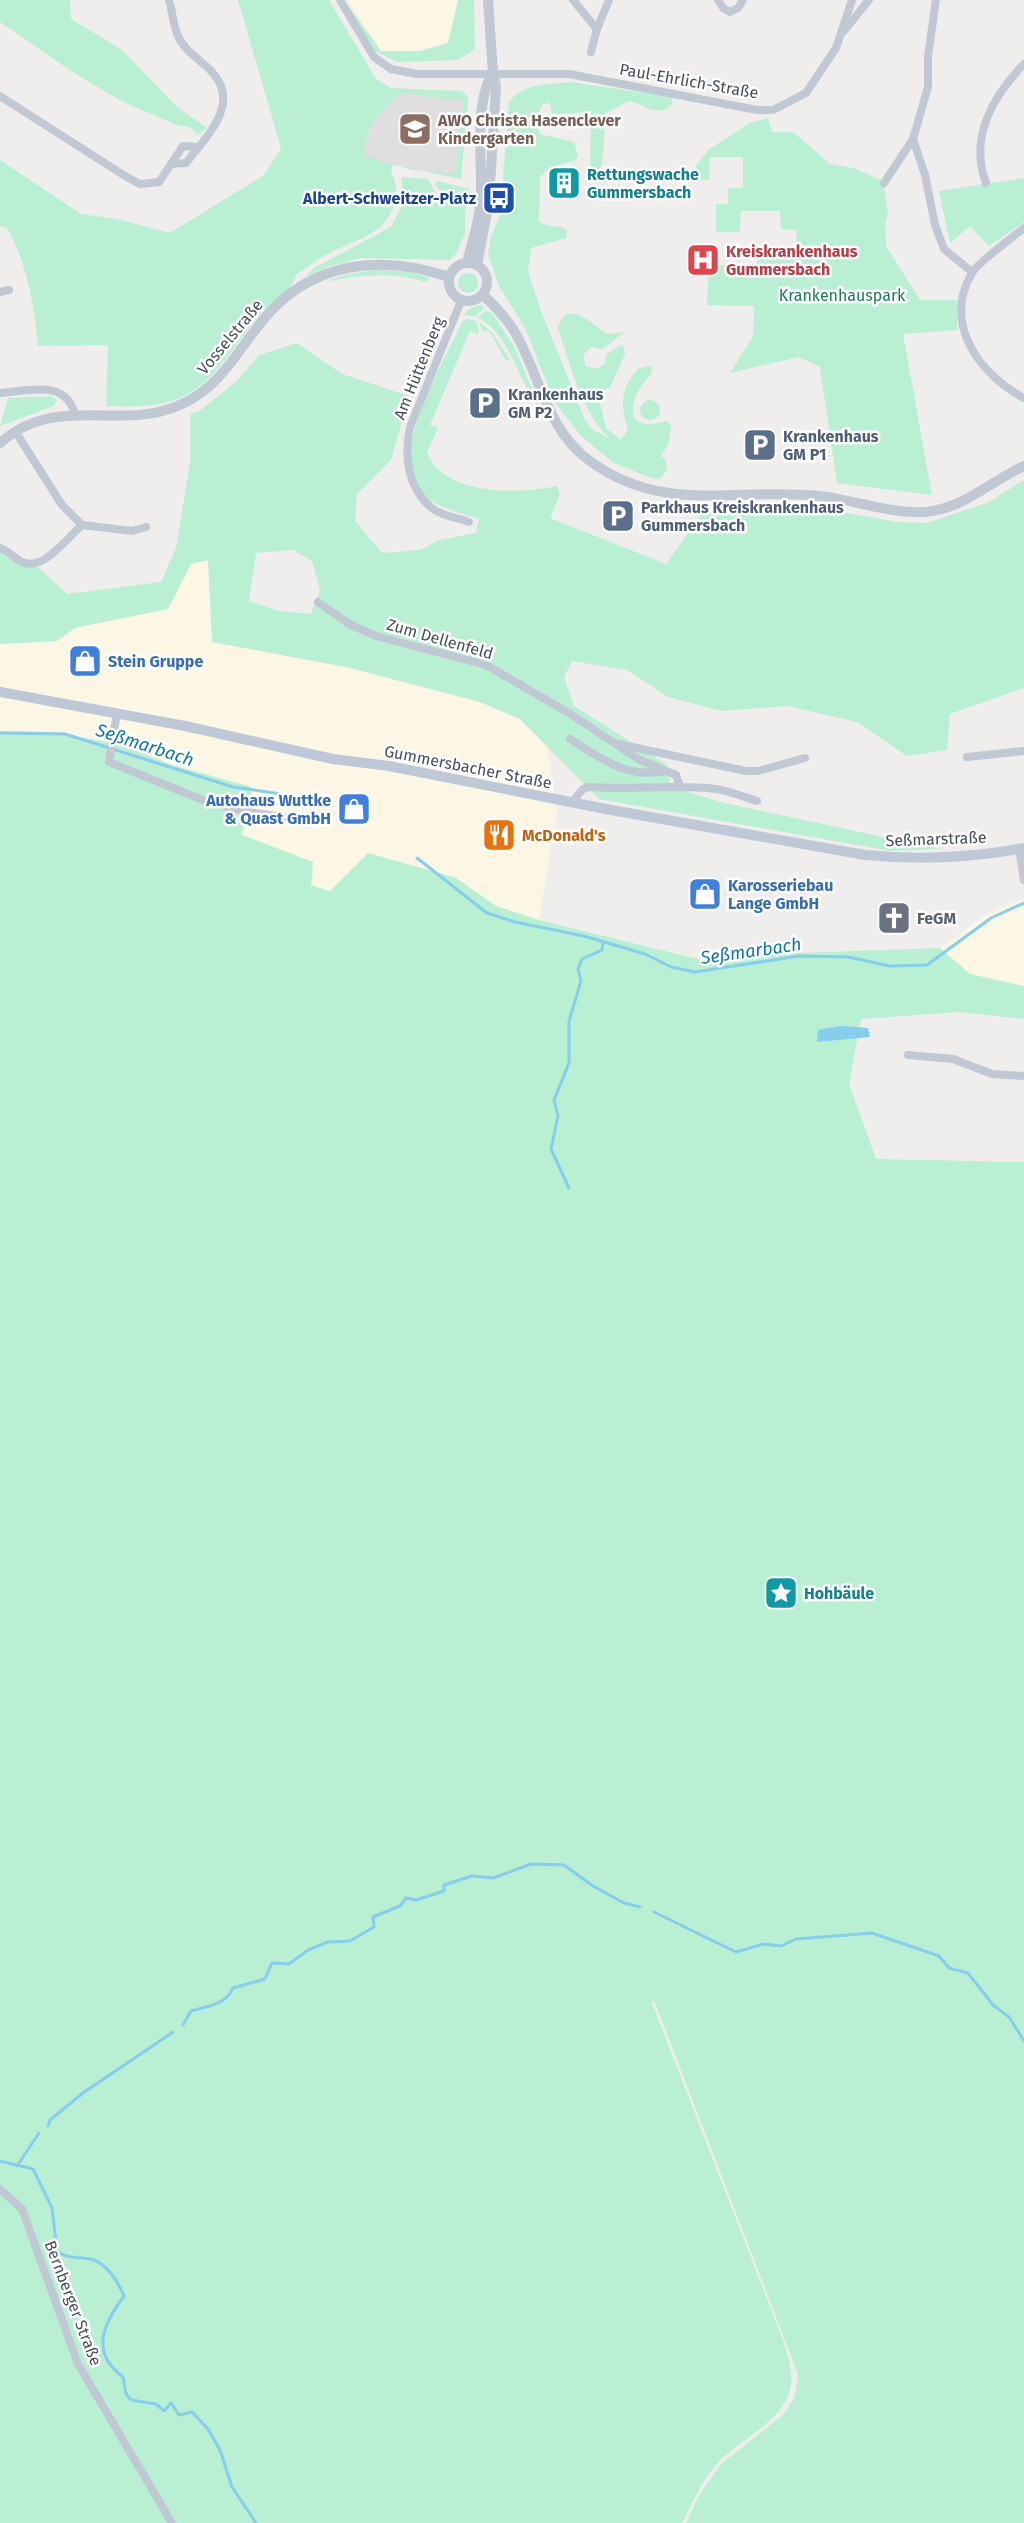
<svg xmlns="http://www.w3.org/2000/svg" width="1024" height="2523" viewBox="0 0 1024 2523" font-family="'Fira Sans',sans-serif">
<rect width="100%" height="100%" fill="#f0eded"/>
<g fill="#fcf7e5">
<path d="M347,0h111v4l-10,39 -28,8h-39z"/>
<path d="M208,559l4,83 134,25 134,35 40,17 27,27 10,65 -18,109 -43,-14 -40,-28 -87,-25 -39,38 -19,-6 2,-23 -71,-27 10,-48 -80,-22 -52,-21 -70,-12 -50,-1v-87l57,-3 18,-13 92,-19 24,-45z"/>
<path d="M1024,898v88l-54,-12 -30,-26 49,-35z"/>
</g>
<path fill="#e1dedf" d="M402,93l61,7 -7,75 -43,-5 -50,-14 3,-15 9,-24z"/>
<g fill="#b9efd3" fill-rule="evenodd">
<path d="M0,0h70l1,19 51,31 55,57 30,21 -9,7 -9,-8 -12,-2 -56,-24 -50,-30 -71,-49z"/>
<path d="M238,0h91l47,79 15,9 71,3 6,6v6l-7,76 -68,-14 -2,6c5,10 6,21 3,32 -7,31 -37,36 -63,49 -12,6 -24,15 -35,23 -4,17 -23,24 -34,37 -53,65 -60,100 -156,94l2,-61 -70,1c-4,-41 -11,-83 -31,-118l-7,-2v-66l81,54 36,5 53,14 94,-58 17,-27zM402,93l61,8 -8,73 -42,-4 -49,-14c2,-32 15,-43 38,-63z"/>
<path d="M344,0l37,51h39l28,-8 10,-43h16l1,49 -17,11 -61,2 -22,-11z"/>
<path d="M571,82l100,15 2,6c-15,17 -28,1 -44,-2l-23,12 -4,51 -3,7 -9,1 1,-60 -34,2 -5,-1 -2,-10 -7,1 -5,10 1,20 35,8 4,14 -4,5 -24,6 -10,10 -1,44c8,7 19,3 28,9l-1,8 -35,10 -3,23 13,40 44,109 8,10 16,8c-29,-30 -38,-71 -51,-110 9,-33 35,-1 50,6l17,-2 -23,17 -10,-2 -9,8 3,11 10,3 9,-5 1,-9 15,-10 3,2 1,7 -15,33 -9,4 -1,12 6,25 15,12 7,-11c-8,-24 -8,-42 11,-61l12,-2 1,5c-4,9 -13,15 -16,25 -11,29 9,32 31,25l4,4 -2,18 -8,13 5,4 1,10 -6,8 -7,1 -40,-16 -33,-27 -27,-35 -29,-73 -26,-42 -11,-32 3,-18 9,-21 9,-113c14,-20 40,-17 62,-20z"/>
<path d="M768,118l4,14h21l37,32 23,4 30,13 5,32 -3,11 1,22 34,54h37v30l-54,4 29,161 -95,-12 -17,-116 -21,-10 -69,16 23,-37 1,-30 -47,-1 2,-40h48l1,-14h5v-6h18v5h15l1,-20 -16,-1 -1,-18h-39l-1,21h-24v-28h12v-16h15v-31h-33l-1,23h-24l23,-30 42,-27z"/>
<path d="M402,177l26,2 12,22 4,-4 -9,-13 2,-3 33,8 -5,23v22l-10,21 -6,5 -88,-2 -34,9 -24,11 11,-10 77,-41 10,-19z"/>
<path d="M1024,178v44l-35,24 -19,-20 -20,17 -11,-52z"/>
<path d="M376,270l34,2 20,6 -4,4c-34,-11 -68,-7 -102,0l23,-8z"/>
<circle cx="468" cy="283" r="10"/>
<path d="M481,305l4,2 -9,9 -12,-1 7,-7z"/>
<path d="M485,311l7,2 22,33 26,62c-23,-26 -28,-73 -62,-90z"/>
<path d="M467,319l9,2 3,10 -1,3 -8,-3 -40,94 8,3 -11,24c16,45 93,42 130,34l3,8 -10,24 116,46 39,-55 131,2 61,11 30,1 62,-21 35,-22v208l-74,26 -3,36 -40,6 -50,-34 -69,-16 -66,5 -54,-14 -41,-27 -55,-9 -8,16 10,29 92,58 5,23 53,16 216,46 -49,2 -292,-52 -79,-80 -40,-17 -134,-35 -134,-25 -4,-82 -17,4 -23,45 -93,19 -18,13 -57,3v-92l20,12 18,3 29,27 94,-12 15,-34 14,-85v-49l11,-4 37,-30 21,-25 38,-12 45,31 67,22 -18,64 -34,34 -2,27 27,32 38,-3 19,-10 37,-7 3,-14c-15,-5 -33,-9 -47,-18 -56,-36 13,-137 30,-180zM293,550l19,11 8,29 -9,24 -32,-3 -30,-10 7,-48z"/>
<path d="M479,321l14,13 17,26 -4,1 -16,-29 -8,-2z"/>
<path d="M52,396l5,4 -3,6 -54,20 8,-28z"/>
<circle cx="650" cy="410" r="10"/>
<path d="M0,731l50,1 70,12 52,21 80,22 -10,48 71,27 -2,23 19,6 38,-38 88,25 40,28 43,14 171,42 41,-11 48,2 141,-5 30,26 54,12v33l-65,-7 -98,7 -12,65 27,75 148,3v1361h-338l12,-26 23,-33 62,-49 12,-18 3,-23 -144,-374 -2,3 131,337c3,11 7,21 8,32 6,42 -45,63 -70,87 -17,17 -28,43 -39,64h-682z"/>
</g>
<path fill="#85ceed" d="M841,1026l27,2 2,9 -53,5 1,-12z"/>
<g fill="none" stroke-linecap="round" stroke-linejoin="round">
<g stroke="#85ceed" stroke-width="3">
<path d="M0,733l65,1 168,53 48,7"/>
<path d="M417,858l70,55 28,9 69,14 61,18 26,13 24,5 104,-16 49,1 42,9 37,-1 64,-47 33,-15"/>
<path d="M569,1188l-18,-39 7,-33 -4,-16 15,-37v-42l12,-40 -3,-12 4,-10 20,-9 1,-8"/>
<path d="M654,1912l82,40 28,-8 17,2 15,-7 76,-6 67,23 10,12 19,5 25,32 16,12 15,24"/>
<path d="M183,2025l8,-14c17,-5 35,-6 42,-23l32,-9 7,-16 17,1 19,-14 20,-8 22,-1 24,-14 -1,-10 27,-11 6,-8 10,2 28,-9v-6l28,-9 21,2 38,-14 33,1 29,21 31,17 16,4"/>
<path d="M48,2126l2,-6 33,-27 90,-61"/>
<path d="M0,2161l33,8 19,39 5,43c12,9 23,5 37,9 14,6 24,22 30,36 -20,27 -35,56 -1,81l3,17 5,6 25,4 8,7 7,-8 8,12 13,-3 16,17 12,21 12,37 24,36"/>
<path d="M17,2166l22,-33"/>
</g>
<g stroke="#c0c8d3" stroke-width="8">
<path d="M169,0c4,12 4,29 11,40 8,14 21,20 32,32 30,32 -7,66 -26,91l-15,1"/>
<path d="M340,0l34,57 17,12 26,5h152l188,36h16l33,-17 30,-45 16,-48"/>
<path d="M573,0l24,29 -6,23"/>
<path d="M718,0l5,8 7,4 8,-4 5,-8"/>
<path d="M936,0l-8,56v31l-15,52 12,36 10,50 9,24 28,23"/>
<path d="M597,29l12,-29"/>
<path d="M843,32l26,-32"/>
<path d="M0,96l125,80 15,8 19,-2 24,-36 15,1"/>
<path d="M884,183l29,-44"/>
<path d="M986,183c-17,-45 7,-87 38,-119"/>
<path d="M1024,228c-12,10 -46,34 -52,45 -30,51 8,102 52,125"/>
<path d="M0,292l9,-2"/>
<path d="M461,301l-51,126c-6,29 -3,61 23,82 9,7 25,9 36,13"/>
<path d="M0,393c30,-2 65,-14 75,21"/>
<path d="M82,525l50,6 14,-4"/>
<path d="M0,548c9,3 12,8 20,13 22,13 47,-23 62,-36l-20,-20 -47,-74"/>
<path d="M318,602l31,22 27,12 110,29 83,48 69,46 38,16 4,12"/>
<path d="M117,713l-8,49 94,38 39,11 62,9"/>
<path d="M570,739c29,19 58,40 95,32"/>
<path d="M618,744l128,27h12l47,-13"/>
<path d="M967,757l57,-6"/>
<path d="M572,802l11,-13 5,-2c43,3 86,-3 128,2 14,2 28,8 41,12"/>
<path d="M1019,848l5,32"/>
<path d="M908,1055l45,4 39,15 32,2"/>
<path d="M0,2189l22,20 56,155 94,159"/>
</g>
<g stroke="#c0c8d3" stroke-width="10">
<circle cx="468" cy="282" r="19"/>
<path d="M467,263c5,-22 14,-46 14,-68 1,-36 -7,-92 12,-122"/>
<path d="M477,265l12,-63 7,-115 -3,-14 -5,-73"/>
<path d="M483,295c11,10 22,22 30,34 27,44 32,100 77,132 73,54 147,26 229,35 36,4 71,18 107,16 39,-4 65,-31 98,-46"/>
<path d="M0,443c57,-51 121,-10 182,-39 39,-18 55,-53 81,-84 48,-59 118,-66 186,-43"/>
</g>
<path stroke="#bfc8d7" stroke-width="10" d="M0,692l185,34 148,33 56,7 222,44 254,45c53,5 106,3 159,-7"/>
</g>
<defs>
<symbol id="school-square" viewBox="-11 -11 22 22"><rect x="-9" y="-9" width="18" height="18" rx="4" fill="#8d6e63" stroke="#fff"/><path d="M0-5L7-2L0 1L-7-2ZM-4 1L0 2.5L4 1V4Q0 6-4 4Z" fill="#fff"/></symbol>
<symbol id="building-square" viewBox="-11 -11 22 22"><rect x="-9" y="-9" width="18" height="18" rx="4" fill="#0f9aa8" stroke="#fff"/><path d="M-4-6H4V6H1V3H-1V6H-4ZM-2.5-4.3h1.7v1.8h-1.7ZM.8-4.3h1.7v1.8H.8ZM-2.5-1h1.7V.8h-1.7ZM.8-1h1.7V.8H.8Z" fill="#fff"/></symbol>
<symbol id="bus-square" viewBox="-11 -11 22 22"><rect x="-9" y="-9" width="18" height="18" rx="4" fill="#1a4fb4" stroke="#fff"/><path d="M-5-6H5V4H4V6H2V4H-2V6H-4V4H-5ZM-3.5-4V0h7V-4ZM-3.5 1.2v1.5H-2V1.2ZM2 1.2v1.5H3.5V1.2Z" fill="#fff"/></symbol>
<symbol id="hospital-square" viewBox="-11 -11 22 22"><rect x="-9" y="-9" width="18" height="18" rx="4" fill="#e0444e" stroke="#fff"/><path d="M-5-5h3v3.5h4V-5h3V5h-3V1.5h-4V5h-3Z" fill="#fff"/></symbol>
<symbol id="parking-square" viewBox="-11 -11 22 22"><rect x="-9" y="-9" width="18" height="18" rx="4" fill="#5c6f8a" stroke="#fff"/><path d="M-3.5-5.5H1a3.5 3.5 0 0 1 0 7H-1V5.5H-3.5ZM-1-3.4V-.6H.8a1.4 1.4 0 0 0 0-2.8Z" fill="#fff"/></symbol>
<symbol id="shop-square" viewBox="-11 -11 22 22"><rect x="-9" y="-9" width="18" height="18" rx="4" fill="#3f7fe0" stroke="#fff"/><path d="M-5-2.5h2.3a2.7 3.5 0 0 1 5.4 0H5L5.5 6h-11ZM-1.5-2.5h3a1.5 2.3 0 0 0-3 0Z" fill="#fff"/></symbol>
<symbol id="restaurant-square" viewBox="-11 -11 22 22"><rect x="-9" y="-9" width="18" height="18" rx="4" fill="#e8710a" stroke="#fff"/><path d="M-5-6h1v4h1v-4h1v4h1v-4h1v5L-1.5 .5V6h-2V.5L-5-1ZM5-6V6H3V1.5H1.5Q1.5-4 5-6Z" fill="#fff"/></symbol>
<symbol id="church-square" viewBox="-11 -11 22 22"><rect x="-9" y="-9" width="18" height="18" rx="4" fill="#6b7280" stroke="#fff"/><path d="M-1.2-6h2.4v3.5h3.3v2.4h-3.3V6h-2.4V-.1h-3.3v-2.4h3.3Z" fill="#fff"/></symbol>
<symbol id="sight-square" viewBox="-11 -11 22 22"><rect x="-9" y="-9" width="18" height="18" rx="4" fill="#0f9aa8" stroke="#fff"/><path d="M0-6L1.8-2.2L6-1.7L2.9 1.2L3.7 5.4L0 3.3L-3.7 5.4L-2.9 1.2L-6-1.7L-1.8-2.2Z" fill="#fff"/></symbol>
</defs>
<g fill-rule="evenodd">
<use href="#school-square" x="396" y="110" width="38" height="38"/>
<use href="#building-square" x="545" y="164" width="38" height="38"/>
<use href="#bus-square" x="480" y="179" width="38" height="38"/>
<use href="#hospital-square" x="684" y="241" width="38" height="38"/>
<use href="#parking-square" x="466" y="384" width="38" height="38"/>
<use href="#parking-square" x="741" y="426" width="38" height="38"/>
<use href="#parking-square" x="599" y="497" width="38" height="38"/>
<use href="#shop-square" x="66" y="642" width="38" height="38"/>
<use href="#shop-square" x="335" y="790" width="38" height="38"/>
<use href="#restaurant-square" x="480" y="816" width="38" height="38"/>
<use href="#shop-square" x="686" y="875" width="38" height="38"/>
<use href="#church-square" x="875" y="899" width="38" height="38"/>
<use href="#sight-square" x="762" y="1574" width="38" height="38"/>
</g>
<g text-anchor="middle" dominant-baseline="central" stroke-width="5" stroke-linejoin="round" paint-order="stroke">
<g font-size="16" fill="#454e5b" stroke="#fff">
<text transform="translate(689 81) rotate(10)">Paul-Ehrlich-Straße</text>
<text transform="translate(230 337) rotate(-50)">Vosselstraße</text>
<text transform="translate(419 368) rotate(-68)">Am Hüttenberg</text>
<text transform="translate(440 639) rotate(16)">Zum Dellenfeld</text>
<text transform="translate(468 767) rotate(11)">Gummersbacher Straße</text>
<text transform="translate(936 839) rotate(-2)">Seßmarstraße</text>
<text transform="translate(73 2303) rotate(69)">Bernberger Straße</text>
</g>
<g font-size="16" font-weight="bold" fill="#785e54" stroke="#fff" text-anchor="start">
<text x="438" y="120">AWO Christa Hasenclever<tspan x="438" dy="18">Kindergarten</tspan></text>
</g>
<g font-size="16" font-weight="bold" fill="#0d838f" stroke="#fff" text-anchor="start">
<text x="587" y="174">Rettungswache<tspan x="587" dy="18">Gummersbach</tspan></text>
<text x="804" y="1593">Hohbäule</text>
</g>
<g font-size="16" font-weight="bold" fill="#164399" stroke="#fff" text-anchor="end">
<text x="476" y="198">Albert-Schweitzer-Platz</text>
</g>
<g font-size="16" font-weight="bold" fill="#be3a42" stroke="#fff" text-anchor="start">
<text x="726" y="251">Kreiskrankenhaus<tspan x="726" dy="18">Gummersbach</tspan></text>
</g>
<g font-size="16" fill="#157d52" stroke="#fff">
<text x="842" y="295">Krankenhauspark</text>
</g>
<g font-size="16" font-weight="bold" fill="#4e5e75" stroke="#fff" text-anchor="start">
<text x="508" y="394">Krankenhaus<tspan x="508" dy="18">GM P2</tspan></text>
<text x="783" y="436">Krankenhaus<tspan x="783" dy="18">GM P1</tspan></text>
<text x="641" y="507">Parkhaus Kreiskrankenhaus<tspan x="641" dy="18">Gummersbach</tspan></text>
</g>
<g font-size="16" font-weight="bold" fill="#366cbe" stroke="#fff" text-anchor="start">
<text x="108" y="661">Stein Gruppe</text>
<text x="331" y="800" text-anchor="end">Autohaus Wuttke<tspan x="331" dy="18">&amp; Quast GmbH</tspan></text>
<text x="728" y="885">Karosseriebau<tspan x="728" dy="18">Lange GmbH</tspan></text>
</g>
<g font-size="16" font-weight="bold" fill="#c56008" stroke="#fff" text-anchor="start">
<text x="522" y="835">McDonald's</text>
</g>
<g font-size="16" font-weight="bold" fill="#5b616d" stroke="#fff" text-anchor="start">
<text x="917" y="918">FeGM</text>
</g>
<g font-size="18" font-style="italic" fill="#0979a9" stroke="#fff">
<text transform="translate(145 745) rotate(18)">Seßmarbach</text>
<text transform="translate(751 951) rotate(-8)">Seßmarbach</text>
</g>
</g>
</svg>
